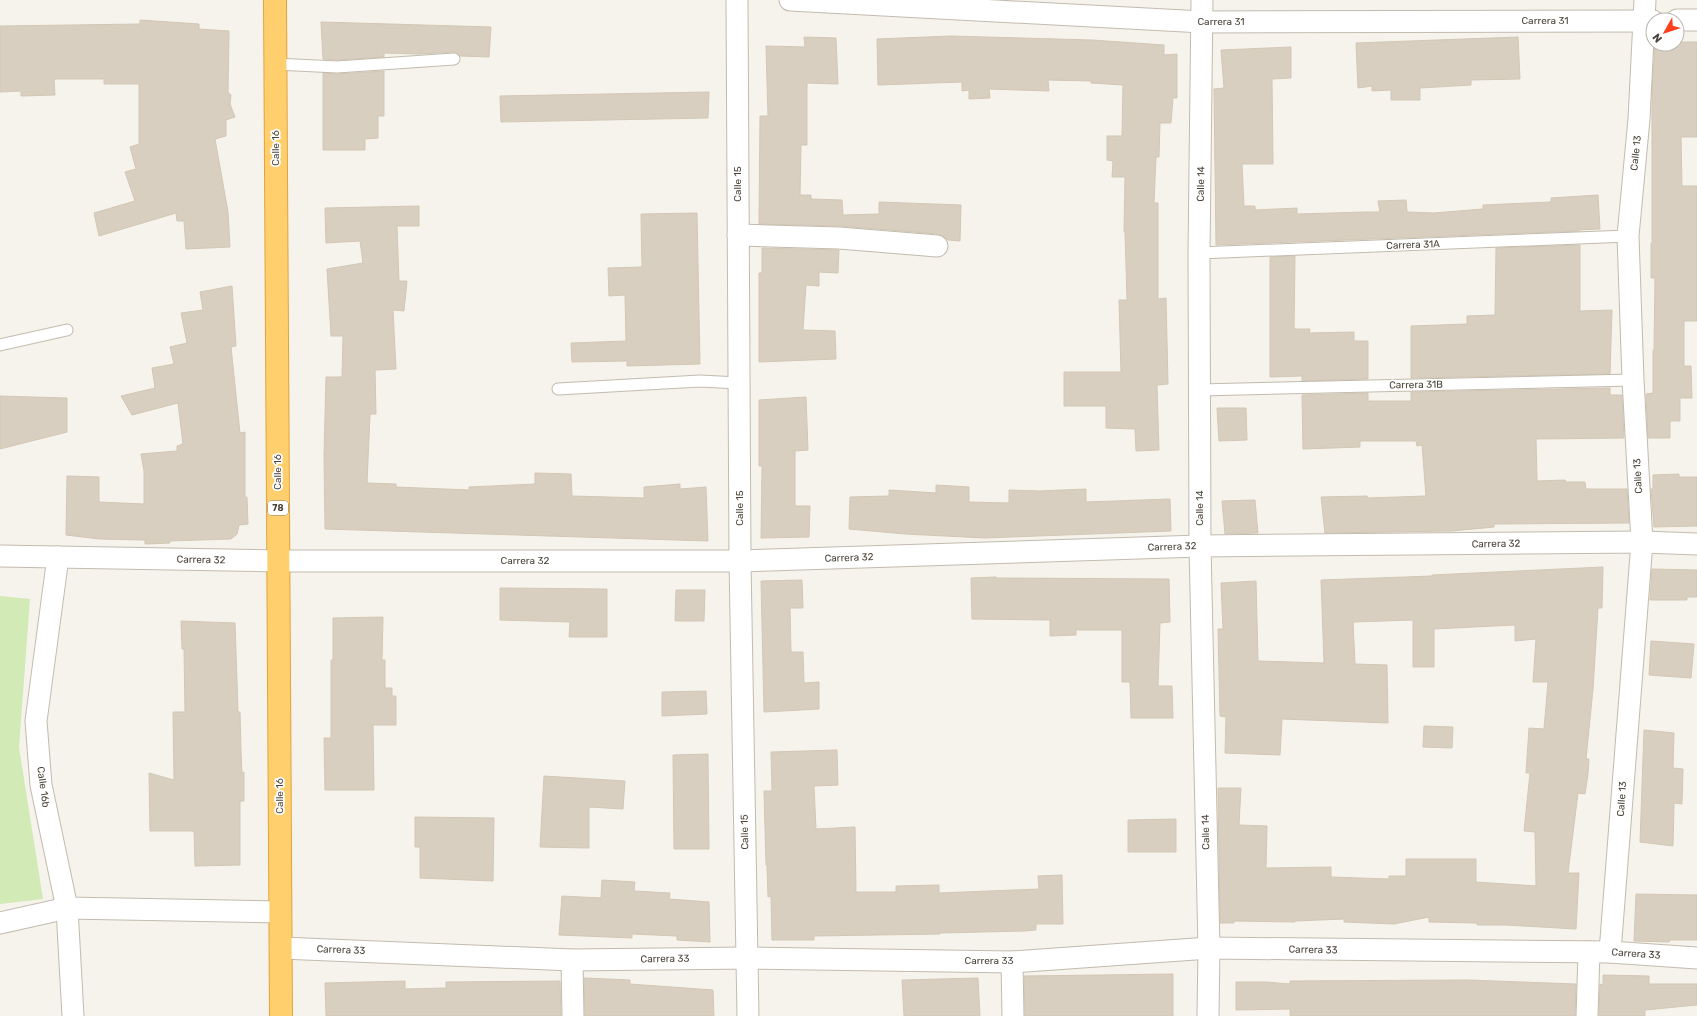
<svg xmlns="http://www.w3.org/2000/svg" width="1697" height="1016" viewBox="0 0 1697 1016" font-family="Rubik,sans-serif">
<rect width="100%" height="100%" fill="#f6f3ec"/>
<path fill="#d2eab5" d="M0,596l30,3 -11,148 24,152 -43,5z"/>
<g fill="#d8cfc1" stroke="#d3c7b4">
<path d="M140,20l59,4v5l30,2 -1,61 3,3 -1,9 5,13 -9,3v16l-11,3 13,73 2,35 -44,2 -2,-28h-7l-1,-8 -77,23 -5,-23 41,-12 -10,-29 11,-3 -6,-22 9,-3v-60h-35v-5h-50l1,16 -34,1v-5l-21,1v-66l140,-2z"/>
<path d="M321,22l170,5 -2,30 -29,-1 -6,-4 -35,2 -35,-1v4l-47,3 -14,-1z"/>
<path d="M951,36l141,4 72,5v10l13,-1v44h-4l-2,25h-11l-1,34h-3l-2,46h4v96l8,-1 2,86 -11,1 2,65 -23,1 -1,-22 -29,-1v-22h-42v-34h57l-2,-72h8l-2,-68h-1l1,-55h-13l1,-16 -6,-1v-24h15l1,-51 -32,-2v-2l-43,-1 1,11 -60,-2 1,9 -21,1v-9l-7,1v-9l-84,3 -1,-46z"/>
<path d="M804,37l32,1 2,46 -31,-1v62h-6l-1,50h11v4l31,1 1,15 36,-1v-12l82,3 -1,36 -12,-1 -5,-4 -5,-2 -98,-8 -81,-2 1,-108h8l-2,-70 39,1z"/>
<path d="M1518,37l2,42 -49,1v5l-51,3v12h-29v-10l-19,1v-5l-14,2 -2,-45z"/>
<path d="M1677,42h20v95h-16l1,49h15v135h-13v45h7l1,32h-12v23h-10v17h-22l-2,-44 7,-1v-43h1l1,-72h-4v-35h1v-153l3,-46h22z"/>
<path d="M1291,47v31l-19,1 1,85h-31l2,42h11v4l42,-2v6l69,-2h14l-2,-11 28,-1 1,12 27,1 49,-4v-4l68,-3v-4l47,-3 2,34 -21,1v1l-363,14 -2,-156 10,-1 -3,-38z"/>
<path d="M384,71v45h-6v22l-13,1v11h-42v-77l14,1z"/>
<path d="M709,92l-1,26 -207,4 -1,-26z"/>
<path d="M419,206v20h-22l2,55h8l-3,30 -11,-1 3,59 -21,1 1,44h-6l-3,69 29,1v3l73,3v-3l66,-3v-11l36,1 1,22 72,2v-11l36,-3v5l26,-2 2,54 -383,-12 -1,-73 2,-79h16l1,-41h-12l-4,-67 36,-6 -3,-22 -34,2 -1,-35z"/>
<path d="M697,213l3,151 -73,2v-5l-55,1 -1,-19 55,-2 -1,-46 -16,1 -1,-28 34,-1 -1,-53z"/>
<path d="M1580,245v66l32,-1 -2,64 -199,4v-52l56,-2v-8l28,-1 1,-67z"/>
<path d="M762,248l77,2 -1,23 -19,-1v14l-13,-1 -3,45 32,1 1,28 -77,3v-89h3z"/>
<path d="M1295,256l-1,73h16l-1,4 45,-1v9h14v38l-66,2v-5l-32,1v-120z"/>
<path d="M232,286l4,60 -5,1 9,86 5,-1v65h2l1,27 -9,1 -2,9 -6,5 -62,2 1,2 -25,1v-4l-46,-1 -33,-4 1,-59 32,1v25l45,2v-33l-3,-17 36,-3v-5l6,-2 -5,-41 -46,12 -11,-19 34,-8 -3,-20 22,-4 -4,-17 17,-4 -6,-30 22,-3 -3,-18z"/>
<path d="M1610,388v7h12l2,43 -88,1 1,42 28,-1 1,2h19l1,7h41l2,34 -135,1v3l-42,4 -127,2 -4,-36 46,-1 1,2 58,-2 -4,-51 -5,1 -1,-5h-56v6l-57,2 -1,-54 66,-2v8h43v-9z"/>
<path d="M0,396l67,2v34l-67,17z"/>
<path d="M806,397l2,53 -13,1v55h15l-1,31 -48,1 1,-72h-3v-66z"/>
<path d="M1217,408h29l1,32 -28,1z"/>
<path d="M1679,474v3h18v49l-43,1 -3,-38h2v-14z"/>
<path d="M936,485l33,2v15l40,1v-13l30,1 47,-2v13l84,-3 1,32 -186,7 -80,-4 -56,-5 1,-32 39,-1v-6l47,3z"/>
<path d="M1255,500l3,33 -33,1 -3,-33z"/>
<path d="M1603,567l-1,41h-4l-5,81 -7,70h3l-1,15 -3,20 -7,-1 -10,80h11l-3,56 -71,-4h-28v-2l-48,-1v-5l-35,7 -50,-2v-3l-49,2v1l-61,-1v2h-14l-2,-135h23l-2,37 28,1 -1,42 65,-1v10l58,2v-3h17v-17h70v23l60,4 -1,-54 -11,-1 6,-58h-4l3,-45 15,1 4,-47h-15l3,-43 -21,2v-16l-81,4v38h-21v-47l-60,2 2,42 32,1 1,58 -106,-4 -2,36 -55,-2 1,-36 -6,-1 -2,-87h5l-2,-46 35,-2 2,80 66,2 -3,-83 111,-4v-1z"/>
<path d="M1652,569l45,1v27h-10v3h-37z"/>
<path d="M996,577l1,1 172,1 1,43 -10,1 -2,63h14l1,32h-42l-1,-36h-8v-52h-46v5l-26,1v-16l-78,-1 -1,-41z"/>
<path d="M802,580l1,28h-13l1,44h12l1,31 15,-1v27l-55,3 -3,-131z"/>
<path d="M500,588l107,1v48h-38l1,-15 -70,-2z"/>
<path d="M676,590h29l-1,31h-29z"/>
<path d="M383,617l-1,43h3v28h7v8h4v29h-23l1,65h-49l-1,-52h7v-78h2v-42z"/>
<path d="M181,621l54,2 3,89h2l1,40 1,21 2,-1v29h-4v64l-45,1 -1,-35h-44l-1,-58 25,7 -1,-68h12l-1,-63h-2z"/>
<path d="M1651,641l43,3 -3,34 -42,-3z"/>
<path d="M706,691l1,23 -45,2v-24z"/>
<path d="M1424,726l29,1 -1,21 -29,-1z"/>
<path d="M1644,730l30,3 -1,35 10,1 -1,35 -8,-1 -1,43 -33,-4z"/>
<path d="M837,750l1,35 -24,1 2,43 39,-2 1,65h40v-6l43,-1v8l100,-4 -1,-13 24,-1 1,49h-27v6l-12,1 -84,2v1l-126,2v4h-42l-1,-44 -3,1 -1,-32h-1l-2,-74h8l-1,-39z"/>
<path d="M708,754l1,95h-35l-1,-94z"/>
<path d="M544,776l81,5 -2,28 -34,-2v41l-49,-1z"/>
<path d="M415,817l79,1 -1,63 -73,-3v-31h-5z"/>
<path d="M1176,819v33h-48v-32z"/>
<path d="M602,880l33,2 -1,9 36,2 -1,6 40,3 1,40 -33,-2v-4l-45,-2v4l-73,-3 3,-39 39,2z"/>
<path d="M1636,894l61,1v45h-27l-1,2 -35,-1z"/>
<path d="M1173,974v42h-148l-1,-40z"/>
<path d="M1603,975l46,1v8h48v21l-52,5v6h-46l1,-32 3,1z"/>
<path d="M584,978l46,2v4l83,6 1,26h-129z"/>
<path d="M978,978l2,38h-76l-2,-36z"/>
<path d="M1468,980l108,4 -1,32h-285v-7l-54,1v-28h29l25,2v-3z"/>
<path d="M405,981v8l41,-1v-6l114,-1 1,35h-235l-1,-33z"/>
</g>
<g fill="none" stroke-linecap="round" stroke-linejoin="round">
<defs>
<g id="lane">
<path d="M275,64l62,3 117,-8"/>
<path d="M1199,253l429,-17"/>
<path d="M0,345l67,-15"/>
<path d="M558,389l142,-8 39,2"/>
<path d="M1199,390l434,-10"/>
</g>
<g id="street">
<path d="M737,0l3,561 8,455"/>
<path d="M790,0l413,22 450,-1"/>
<path d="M1202,0l-3,253 1,293 9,402 -1,68"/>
<path d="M1677,20h20"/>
<path d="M738,235l101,3 98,8"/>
<path d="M0,556l278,5h462l460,-15 442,-4 55,2"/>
<path d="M58,557l-22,164 5,64 26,123 6,108"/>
<path d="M0,923l67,-15 213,4"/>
<path d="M281,948l291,12 175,-2 265,4 197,-14 401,4 87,6"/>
<path d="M1610,952l32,-410 -9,-162 -5,-144 11,-117 6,-119"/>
<path d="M572,960l1,56"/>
<path d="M1012,962l1,54"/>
<path d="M1587,1016l2,-64"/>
</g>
<path id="highway" d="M275,0l6,1016"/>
</defs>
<use href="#lane" stroke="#c2bbae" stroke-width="13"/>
<use href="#street" stroke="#c2bbae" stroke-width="23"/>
<use href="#highway" stroke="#e0a43c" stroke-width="24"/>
<use href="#lane" stroke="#fff" stroke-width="11"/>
<use href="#street" stroke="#fff" stroke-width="21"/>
<use href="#highway" stroke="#ffcf6e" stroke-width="22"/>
</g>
<g text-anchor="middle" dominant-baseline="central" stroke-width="3.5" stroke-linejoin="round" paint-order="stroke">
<rect fill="#fff" stroke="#817c74" stroke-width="1" x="268" y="501" width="20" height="14" rx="3"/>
<g font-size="9" font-weight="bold" fill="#4b4439">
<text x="278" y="508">78</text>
</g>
<g font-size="10" fill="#4b4439" stroke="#fff">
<text x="1545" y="21">Carrera 31</text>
<text x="1221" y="22">Carrera 31</text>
<text transform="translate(276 148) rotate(-90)">Calle 16</text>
<text transform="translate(1636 153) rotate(-84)">Calle 13</text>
<text transform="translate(738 184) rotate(-90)">Calle 15</text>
<text transform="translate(1201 184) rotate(-89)">Calle 14</text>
<text transform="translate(1413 245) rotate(-2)">Carrera 31A</text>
<text transform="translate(1416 385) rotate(-1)">Carrera 31B</text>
<text transform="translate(278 472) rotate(-90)">Calle 16</text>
<text transform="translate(1638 476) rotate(-93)">Calle 13</text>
<text transform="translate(740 508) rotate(-90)">Calle 15</text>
<text transform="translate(1200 508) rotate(-90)">Calle 14</text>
<text transform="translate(1496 544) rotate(-1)">Carrera 32</text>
<text transform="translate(1172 547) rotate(-2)">Carrera 32</text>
<text transform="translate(849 558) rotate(-2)">Carrera 32</text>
<text transform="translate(201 560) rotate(1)">Carrera 32</text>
<text x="525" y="561">Carrera 32</text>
<text transform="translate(43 787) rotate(82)">Calle 16b</text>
<text transform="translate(280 796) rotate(-90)">Calle 16</text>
<text transform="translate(1622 799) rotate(-86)">Calle 13</text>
<text transform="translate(745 832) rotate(-91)">Calle 15</text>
<text transform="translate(1206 832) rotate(-91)">Calle 14</text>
<text transform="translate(341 950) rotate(2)">Carrera 33</text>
<text transform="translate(1313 950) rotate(1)">Carrera 33</text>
<text transform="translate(1636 954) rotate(4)">Carrera 33</text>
<text transform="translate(665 959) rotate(-1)">Carrera 33</text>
<text x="989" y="961">Carrera 33</text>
</g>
</g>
<g transform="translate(1665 32) rotate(231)"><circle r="19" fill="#ffffff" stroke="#b7b4b0"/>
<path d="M0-3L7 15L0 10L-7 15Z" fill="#fc3f1d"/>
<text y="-6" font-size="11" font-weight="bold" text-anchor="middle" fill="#4b4439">N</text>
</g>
</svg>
